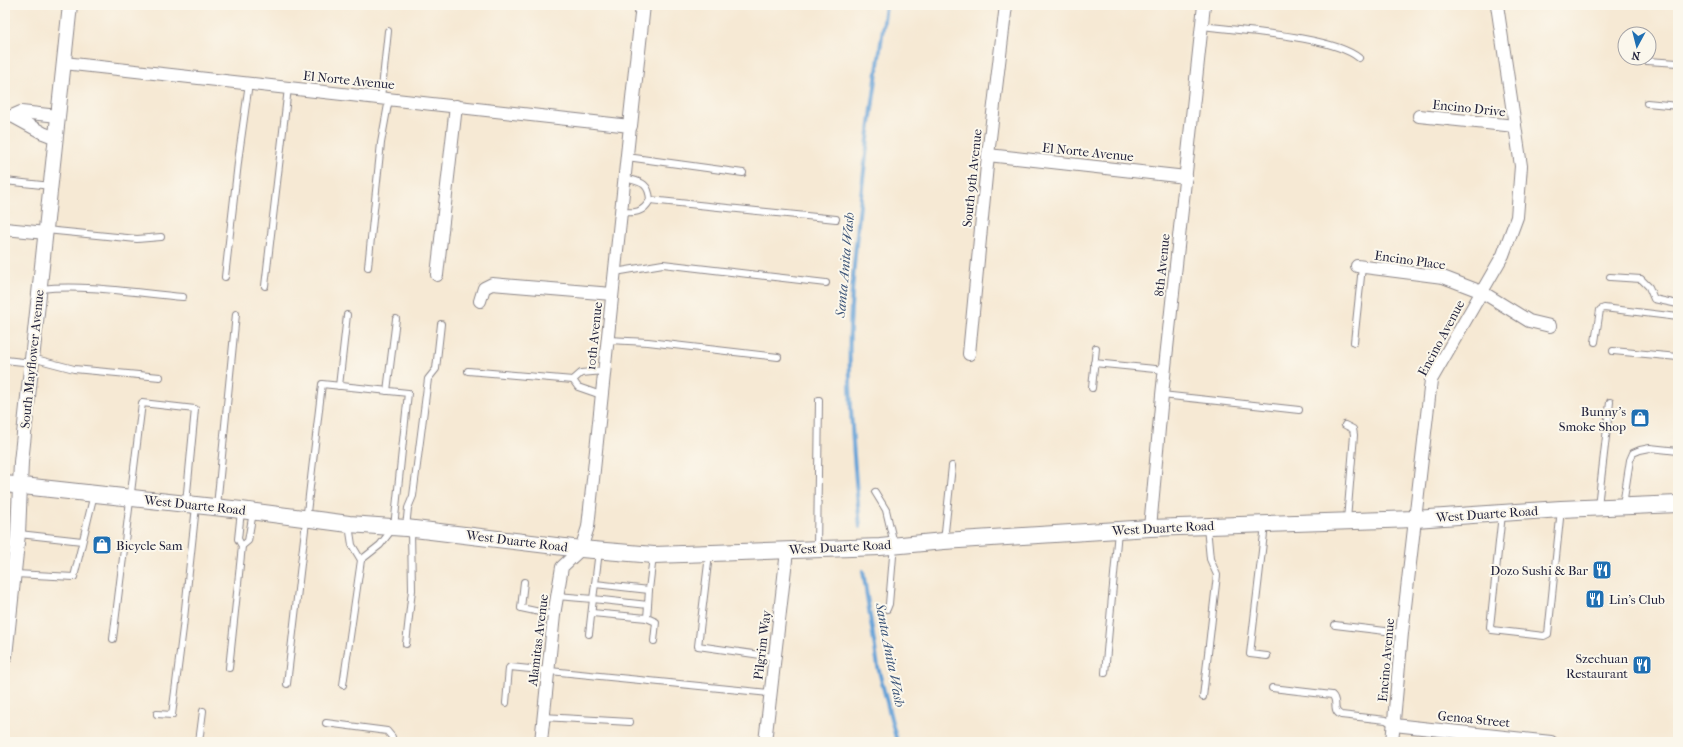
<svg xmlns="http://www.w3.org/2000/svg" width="1683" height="747" viewBox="0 0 1683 747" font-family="'IM FELL French Canon',serif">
<rect width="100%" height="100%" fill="#fbf7ec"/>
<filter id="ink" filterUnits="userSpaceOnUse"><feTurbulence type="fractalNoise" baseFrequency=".025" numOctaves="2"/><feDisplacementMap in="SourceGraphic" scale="8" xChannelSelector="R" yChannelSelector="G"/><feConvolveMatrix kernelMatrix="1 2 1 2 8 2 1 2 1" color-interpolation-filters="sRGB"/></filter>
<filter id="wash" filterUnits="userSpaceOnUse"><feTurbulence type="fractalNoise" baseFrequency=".012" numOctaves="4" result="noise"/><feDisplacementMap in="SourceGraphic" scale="16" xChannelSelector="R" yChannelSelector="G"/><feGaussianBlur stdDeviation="0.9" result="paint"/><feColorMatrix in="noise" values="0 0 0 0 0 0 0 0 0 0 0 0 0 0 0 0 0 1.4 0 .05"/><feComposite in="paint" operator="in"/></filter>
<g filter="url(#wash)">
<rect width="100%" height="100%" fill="#f6e9d4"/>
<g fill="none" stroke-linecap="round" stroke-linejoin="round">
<g stroke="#66a2d7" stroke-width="4">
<path d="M860,527c-6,-67 -12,-132 -10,-200 5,-107 22,-215 36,-322"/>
<path d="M863,571l15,96 19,75"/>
</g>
</g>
</g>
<g filter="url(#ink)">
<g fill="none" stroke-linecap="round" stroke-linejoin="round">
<defs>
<g id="service">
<path d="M1202,26c37,5 131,10 157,32"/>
<path d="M1647,61l31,2"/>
<path d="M381,98l7,-67"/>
<path d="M1647,103l31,3"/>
<path d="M627,157l116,16"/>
<path d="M5,181l46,5"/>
<path d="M650,200l186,19"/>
<path d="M621,212c14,1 22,1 29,-12 -1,-18 -10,-18 -25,-22"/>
<path d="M46,230l91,9 24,-2"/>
<path d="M368,267l13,-124 8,-44"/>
<path d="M615,272l48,-8 163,19"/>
<path d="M225,277l14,-123 10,-71"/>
<path d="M1610,277l31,2 8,8 5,12 24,5"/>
<path d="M265,286l23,-198"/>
<path d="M40,289c47,-5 96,4 143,8"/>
<path d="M608,340l40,2 130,15"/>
<path d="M1354,342l8,-75"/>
<path d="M1595,342l5,-32 4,-2 74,9"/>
<path d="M1613,351l65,6"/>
<path d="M32,358l42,11 86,8"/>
<path d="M5,360l27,3"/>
<path d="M1094,363l71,7"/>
<path d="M468,371l105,9"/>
<path d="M339,386l8,-71"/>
<path d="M1092,388l4,-40"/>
<path d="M387,391l9,-72"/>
<path d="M601,395l-23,-8 -5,-7 8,-7 23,-2"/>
<path d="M1162,395l137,15"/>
<path d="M1345,425l8,4 1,6 -7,85"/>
<path d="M875,492l11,18 8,34 -5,60 -2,5"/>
<path d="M1623,505l7,-45 3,-7 7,-3 10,-2 28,3"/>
<path d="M217,506l19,-192"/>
<path d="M1598,506l12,-104"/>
<path d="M241,511l-3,28 4,7 6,-5 5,-29"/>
<path d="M1502,514l-12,113 2,3 52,6 4,-2 13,-125"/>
<path d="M349,525l3,20 9,15"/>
<path d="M1265,525l-15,129 17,2"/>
<path d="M406,528l2,-20 5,-12 15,-117 8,-10 5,-45"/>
<path d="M19,534l63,7"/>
<path d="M944,541l8,-75"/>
<path d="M817,548l2,-148"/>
<path d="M599,551l-4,33 54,6 4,-34"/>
<path d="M709,555l-11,91 76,11"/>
<path d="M15,574l59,3 20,-83"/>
<path d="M524,582l-3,26 33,7"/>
<path d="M595,584l-2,15 55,6 1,-15"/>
<path d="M557,596l36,3 -4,35"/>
<path d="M592,613l55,5 1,-13"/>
<path d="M647,618l9,4 -2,19"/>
<path d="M1335,625l67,8"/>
<path d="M113,639l29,-236 53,6 -9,94"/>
<path d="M406,644l6,-54 -1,-60"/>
<path d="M229,668l13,-122"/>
<path d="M1105,673l13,-142"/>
<path d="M287,684l35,-300 86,9 -14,134 -14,18 -19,15 -18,125"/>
<path d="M1272,688l60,7c7,6 -1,15 9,20l45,5 8,5"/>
<path d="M1203,697l14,-122 -7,-16 -3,-32"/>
<path d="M506,703l3,-35 1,-1 260,26"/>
<path d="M157,714l15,1 11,-87 13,-122"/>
<path d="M543,717l87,5"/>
<path d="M326,723l61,8 5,6v5"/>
<path d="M199,742l4,-31"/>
</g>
<g id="minor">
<path d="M64,63l566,63 -42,401 -7,22 -19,18 -8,48 -13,127"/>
<path d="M1419,116l96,10"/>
<path d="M56,138l-13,-5 -31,-17 9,-4 37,4"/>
<path d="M988,155l198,22"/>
<path d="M5,229l41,4"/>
<path d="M1357,266l86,11 39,15 47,29 21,5"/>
<path d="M437,275l19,-169"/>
<path d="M480,301l4,-13 8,-4 120,10"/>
<path d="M969,354l19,-199 18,-150"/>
<path d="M1150,528l12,-133 42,-390"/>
<path d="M1394,725l157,17"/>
<path d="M765,742l22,-191"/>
<path d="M1392,742l10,-109 29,-253 72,-125 14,-38 4,-51 -24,-161"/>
</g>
<g id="tertiary">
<path d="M630,126l13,-121"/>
<path d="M5,656l13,-122 3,-72 49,-457"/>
</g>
<path id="secondary" d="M5,484l236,26 108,14 57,4 175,21 73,6 226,-8 64,-6 206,-13 265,-9 146,-10 117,-5"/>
</defs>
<use href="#service" stroke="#8c8688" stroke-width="8"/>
<use href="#minor" stroke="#8c8688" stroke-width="14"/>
<use href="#tertiary" stroke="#8c8688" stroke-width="16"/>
<use href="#secondary" stroke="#8c8688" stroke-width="18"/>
<use href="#service" stroke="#fff" stroke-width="6"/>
<use href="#minor" stroke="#fff" stroke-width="12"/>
<use href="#tertiary" stroke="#fff" stroke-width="14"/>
<use href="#secondary" stroke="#fff" stroke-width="16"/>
</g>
</g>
<defs>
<symbol id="shop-square" viewBox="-11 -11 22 22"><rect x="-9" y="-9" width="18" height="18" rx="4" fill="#1f6fb2" stroke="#fbf7ec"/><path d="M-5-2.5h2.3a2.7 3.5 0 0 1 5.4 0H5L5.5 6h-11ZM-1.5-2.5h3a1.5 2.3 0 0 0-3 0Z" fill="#fff"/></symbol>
<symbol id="restaurant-square" viewBox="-11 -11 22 22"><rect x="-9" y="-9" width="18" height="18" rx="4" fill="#1f6fb2" stroke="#fbf7ec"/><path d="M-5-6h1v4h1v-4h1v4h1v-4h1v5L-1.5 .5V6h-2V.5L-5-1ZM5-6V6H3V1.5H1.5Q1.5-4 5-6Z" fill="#fff"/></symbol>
</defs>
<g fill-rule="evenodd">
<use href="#shop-square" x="1629" y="407" width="22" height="22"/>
<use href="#shop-square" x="91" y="534" width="22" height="22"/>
<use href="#restaurant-square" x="1591" y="559" width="22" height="22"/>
<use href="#restaurant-square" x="1584" y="588" width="22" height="22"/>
<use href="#restaurant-square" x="1631" y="654" width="22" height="22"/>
</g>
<g text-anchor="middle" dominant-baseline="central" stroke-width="4" stroke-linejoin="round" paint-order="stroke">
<g font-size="13" fill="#22223b" stroke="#fbf7ec">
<text transform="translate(349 80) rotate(6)">El Norte Avenue</text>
<text transform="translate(1469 108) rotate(6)">Encino Drive</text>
<text transform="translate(1088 152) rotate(6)">El Norte Avenue</text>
<text transform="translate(972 178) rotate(-84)">South 9th Avenue</text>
<text transform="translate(1410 260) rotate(8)">Encino Place</text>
<text transform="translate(1162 265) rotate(-84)">8th Avenue</text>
<text transform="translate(594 336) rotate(-84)">10th Avenue</text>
<text transform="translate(1441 338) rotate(-62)">Encino Avenue</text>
<text transform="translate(32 359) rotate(-84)">South Mayflower Avenue</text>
<text transform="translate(195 505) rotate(6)">West Duarte Road</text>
<text transform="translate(1487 514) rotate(-4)">West Duarte Road</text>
<text transform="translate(1163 528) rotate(-3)">West Duarte Road</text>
<text transform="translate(517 541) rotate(7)">West Duarte Road</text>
<text transform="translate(840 547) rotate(-3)">West Duarte Road</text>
<text transform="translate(538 640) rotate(-83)">Alamitas Avenue</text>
<text transform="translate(762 645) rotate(-83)">Pilgrim Way</text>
<text transform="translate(1386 660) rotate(-85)">Encino Avenue</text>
<text transform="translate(1474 719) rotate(6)">Genoa Street</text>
</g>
<g font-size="13" fill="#22223b" stroke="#fbf7ec" text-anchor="end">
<text x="1626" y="411">Bunny's<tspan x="1626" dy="15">Smoke Shop</tspan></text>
<text x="116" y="545" text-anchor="start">Bicycle Sam</text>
<text x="1588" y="570">Dozo Sushi &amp; Bar</text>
<text x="1609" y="599" text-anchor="start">Lin's Club</text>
<text x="1628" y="658">Szechuan<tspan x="1628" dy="15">Restaurant</tspan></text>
</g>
<g font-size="14" font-style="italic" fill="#3d5579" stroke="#fbf7ec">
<text transform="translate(845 265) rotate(-85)">Santa Anita Wash</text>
<text transform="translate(890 655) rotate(79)">Santa Anita Wash</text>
</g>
</g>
<rect width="1683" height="747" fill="none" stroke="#fbf7ec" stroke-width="20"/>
<g transform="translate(1637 46) rotate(187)"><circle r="19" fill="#fbf7ec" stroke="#a4a2a5"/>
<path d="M0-3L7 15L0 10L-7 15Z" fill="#1f6fb2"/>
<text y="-6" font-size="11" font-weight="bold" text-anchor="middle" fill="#22223b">N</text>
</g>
</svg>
